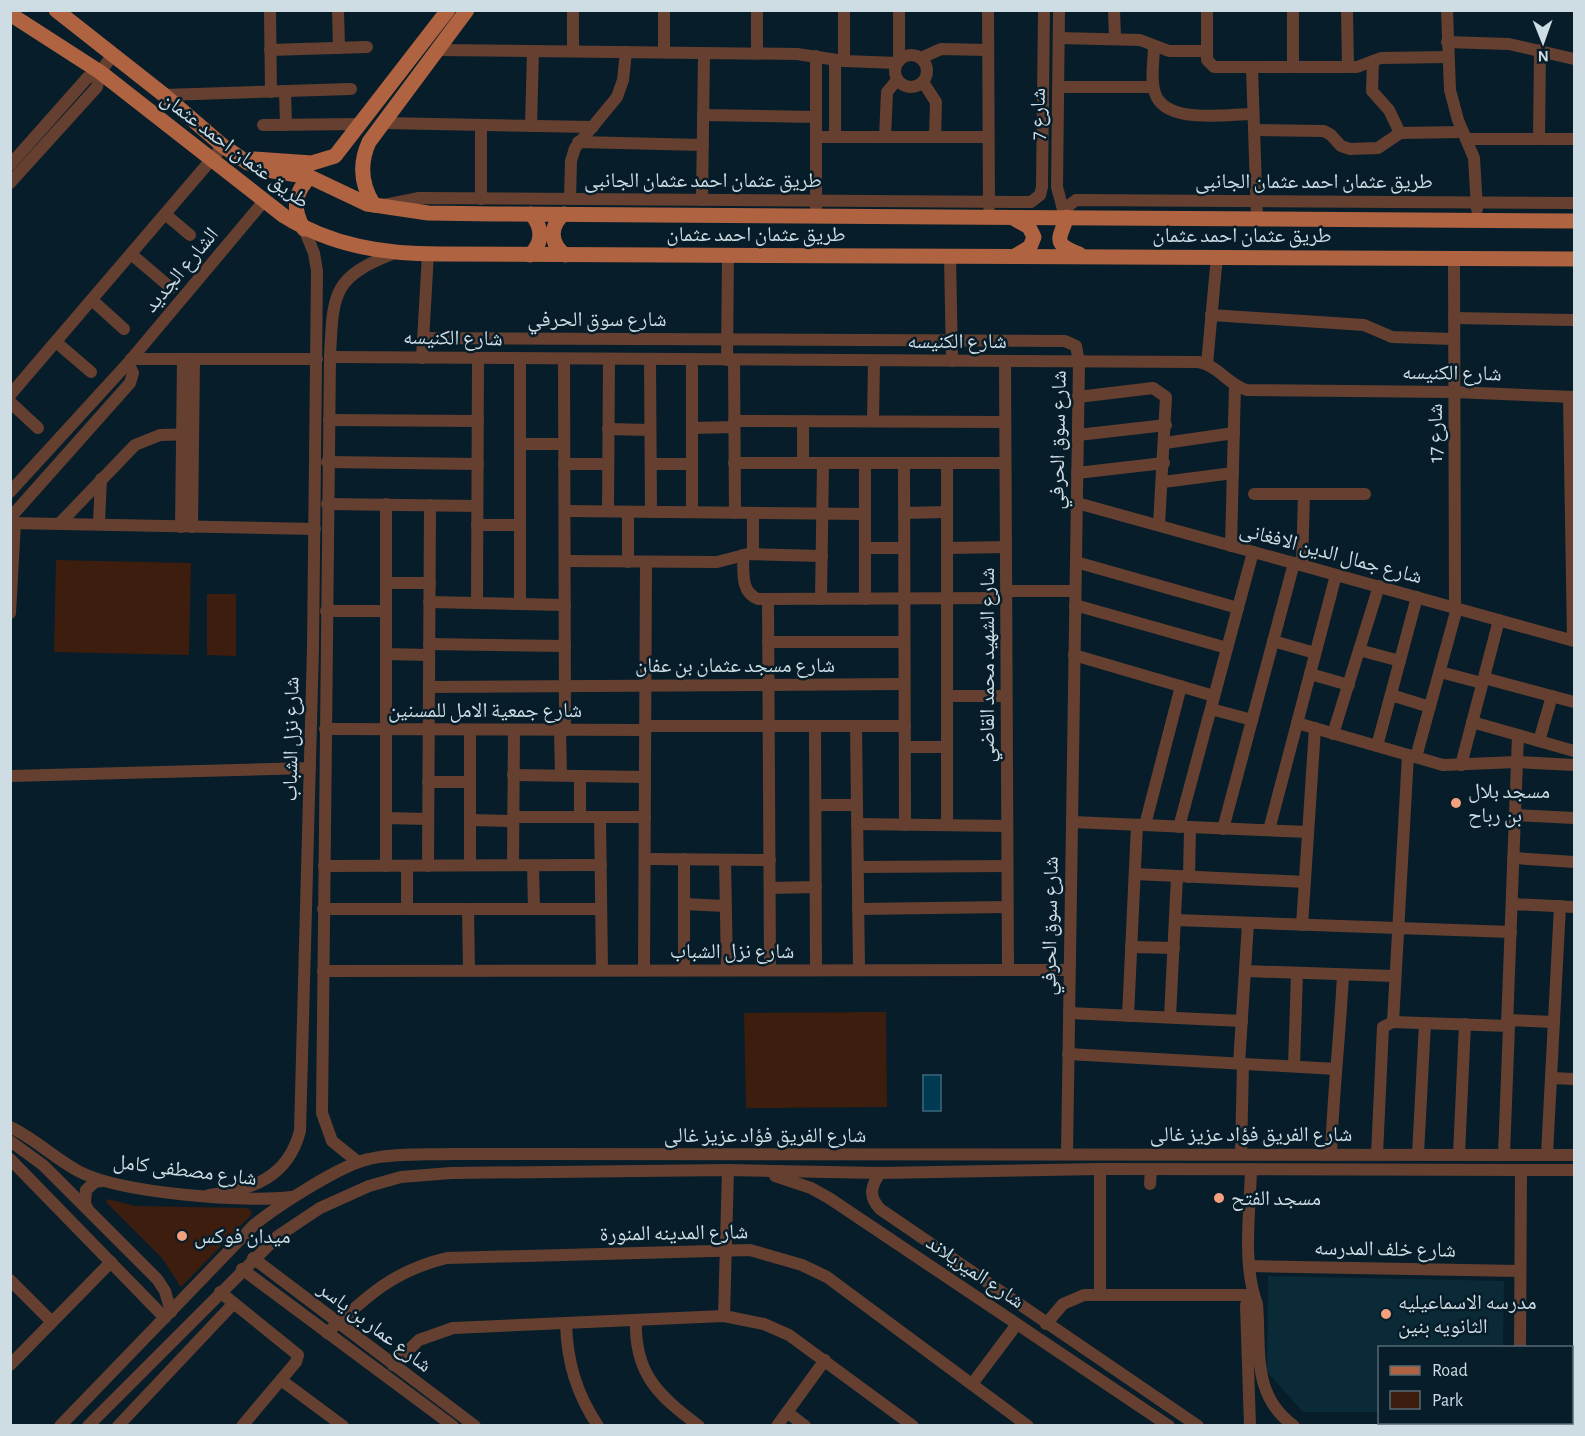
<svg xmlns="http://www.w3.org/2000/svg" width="1585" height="1436" viewBox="0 0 1585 1436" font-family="'Alegreya Sans','Noto Naskh Arabic',sans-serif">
<rect width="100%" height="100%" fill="#071d29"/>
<path fill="#0a2a38" d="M1268,1276l236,5 -1,66 -123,1 -1,64h-76l-36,-40z"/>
<g fill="#3d1d0e">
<path d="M56,560l135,3 -2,92 -135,-3z"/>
<path d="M207,594h29v62l-29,-1z"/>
<path d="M886,1012l1,95 -141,1 -2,-95z"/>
<path d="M108,1199l27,7 112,2 5,3 -1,4 -70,72 -19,-29 -56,-56z"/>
</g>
<rect fill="#003952" stroke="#3e6a7e" stroke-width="1.5" x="923" y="1075" width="18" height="36"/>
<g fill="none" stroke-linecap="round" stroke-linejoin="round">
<g stroke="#654030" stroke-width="12">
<path d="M270,10l1,82"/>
<path d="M338,10l1,38"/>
<path d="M664,10v42"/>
<path d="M757,10v43"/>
<path d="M988,10l1,197"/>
<path d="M1059,10l-2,177 8,30"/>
<path d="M1114,10l1,28"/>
<path d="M1207,10v50l7,7h143l24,-9 66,-1"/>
<path d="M1293,10v57"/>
<path d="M1347,10l1,57"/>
<path d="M1447,10l3,80 8,30 16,38 3,51"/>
<path d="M1059,38l81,2 29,11h38"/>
<path d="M1447,42l62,2 65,15"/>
<path d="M1154,46c0,14 -4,33 1,47 10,32 71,21 98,21"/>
<path d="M270,50l97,-3"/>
<path d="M438,50l359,4 47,7 53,2"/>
<path d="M573,51v-41"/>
<circle cx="911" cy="71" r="16"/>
<path d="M816,56v152"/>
<path d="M921,58l20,-9 47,1"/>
<path d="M835,60v77"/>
<path d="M844,61v-51"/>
<path d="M899,61v-51"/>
<path d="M1373,61l-1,30 17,19 11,23"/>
<path d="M1252,68l5,151"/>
<path d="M923,82l13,20 -1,35"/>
<path d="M1058,87h95"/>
<path d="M285,91l1,34"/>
<path d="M164,95l187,-6"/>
<path d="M703,115l113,2"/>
<path d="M383,123l210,4"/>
<path d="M263,125l98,-1"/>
<path d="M531,126l2,-75"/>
<path d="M1254,130l70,1 7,4 10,11 9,3 28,-1 22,-15 63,-1"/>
<path d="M816,137h172"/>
<path d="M885,137l2,-45 10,-12"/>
<path d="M1466,139h108"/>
<path d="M1539,139l1,-89"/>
<path d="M578,142l125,3"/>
<path d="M10,165l78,-88 12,-5 13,-17"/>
<path d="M10,183l87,-96 3,-15"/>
<path d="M481,199v-74"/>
<path d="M570,199l1,-38 4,-13 42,-51 6,-17 3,-28"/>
<path d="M702,200l2,-147"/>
<path d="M384,205l35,-7 612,4 9,-7 2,-8 2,-177"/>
<path d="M165,214l25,21"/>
<path d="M1067,217v-10l9,-7 498,3"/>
<path d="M131,254l40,34"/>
<path d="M950,256l2,105"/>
<path d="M1454,258l1,350"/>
<path d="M92,300l32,29"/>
<path d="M1211,315l153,10 28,12 62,2"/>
<path d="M1454,318l120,2"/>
<path d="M423,338l642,3 11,5 3,16 -12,792"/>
<path d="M56,342l35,30"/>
<path d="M330,357l868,5c20,3 30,23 49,28l207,2 120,5"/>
<path d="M422,358l6,-104"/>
<path d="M131,359h186"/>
<path d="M564,359l1,371"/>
<path d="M650,359l1,153"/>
<path d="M727,360l1,-105"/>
<path d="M734,360l1,153"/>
<path d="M1005,361l3,609"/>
<path d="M1207,364l10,-108"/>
<path d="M10,395l213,-249"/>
<path d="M1078,397l75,-9 13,9 -7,128"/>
<path d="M1569,397l4,243"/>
<path d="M10,402l28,26"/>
<path d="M329,420l149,1"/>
<path d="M734,421l271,1"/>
<path d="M803,421v42"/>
<path d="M873,421l1,-60"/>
<path d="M692,428l42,-1"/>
<path d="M608,429l42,1"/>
<path d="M1078,435l88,-10"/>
<path d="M1165,443l69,-10"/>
<path d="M520,444h44"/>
<path d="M327,462l151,2"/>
<path d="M734,463h271"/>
<path d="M865,463v136"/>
<path d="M904,463l1,362"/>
<path d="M564,464h44"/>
<path d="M651,464h41"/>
<path d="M1077,473l87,-10"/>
<path d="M1163,482l70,-9"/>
<path d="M10,492l118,-129 136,-162"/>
<path d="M1254,494h111"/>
<path d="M1077,503l497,138"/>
<path d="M327,504l150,2"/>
<path d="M565,511l300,3"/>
<path d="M608,511l1,-152"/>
<path d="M628,512v50"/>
<path d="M692,512v-152"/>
<path d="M904,513l43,-1"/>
<path d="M10,518l120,-135 3,-10 -5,-10"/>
<path d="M10,523l305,6"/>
<path d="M60,523l75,-78 25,-10 33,-1"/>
<path d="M99,523l2,-44"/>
<path d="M477,525h43"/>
<path d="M181,527l2,-167"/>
<path d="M192,527l2,-167"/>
<path d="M1231,546l4,-161"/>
<path d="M865,548h39"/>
<path d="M947,548l59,-1"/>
<path d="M753,554v-41"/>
<path d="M743,555c1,17 -3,37 15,44l248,-1"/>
<path d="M565,561l152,1 31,-8 74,2"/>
<path d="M1076,562l162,46"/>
<path d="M1302,565l2,-71"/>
<path d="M386,583h44"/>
<path d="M1006,591h69"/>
<path d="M768,599l2,371"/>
<path d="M821,599l2,-136"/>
<path d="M429,602l136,3"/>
<path d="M477,603l1,-245"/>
<path d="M520,604v-245"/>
<path d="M1075,605l152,43"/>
<path d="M326,611h60"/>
<path d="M10,613l5,-90"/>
<path d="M1273,641l42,12"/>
<path d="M768,642h136"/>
<path d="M429,644l136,2"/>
<path d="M1359,650l41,11"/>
<path d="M386,654l43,1"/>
<path d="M1074,655l140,41"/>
<path d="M1440,672l42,11"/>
<path d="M1310,674l39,11"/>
<path d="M1484,678l90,24"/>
<path d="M429,687l475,-3"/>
<path d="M1391,695l39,12"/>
<path d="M947,696h59"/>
<path d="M1211,709l41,11"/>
<path d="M1472,722l102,29"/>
<path d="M1297,723l146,42 74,-3 57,3"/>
<path d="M645,726h260"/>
<path d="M815,726l1,244"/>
<path d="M856,726l3,244"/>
<path d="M325,729l321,1"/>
<path d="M560,730l1,45"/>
<path d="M1333,734l46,-148"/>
<path d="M1539,741l13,-45"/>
<path d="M1377,746l40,-149"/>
<path d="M905,747h42"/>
<path d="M1416,757l41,-149"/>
<path d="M1461,765l38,-145"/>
<path d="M513,775l132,2"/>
<path d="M10,776l300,-8"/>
<path d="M580,776v41"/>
<path d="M428,782h42"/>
<path d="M816,805h41"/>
<path d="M1515,815l59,3"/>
<path d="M513,817h132"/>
<path d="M600,817l2,153"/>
<path d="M386,818l42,1"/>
<path d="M470,820l43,1"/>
<path d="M1072,822l236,10"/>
<path d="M857,824l150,2"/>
<path d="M947,825v-361"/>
<path d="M1145,825l36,-139"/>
<path d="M1179,827l74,-275"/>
<path d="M1223,829l71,-266"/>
<path d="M1269,830l67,-255"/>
<path d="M1513,858l61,4"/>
<path d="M645,859l125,1"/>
<path d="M725,860l2,110"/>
<path d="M470,865v-135"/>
<path d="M513,865l1,-135"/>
<path d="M324,866l277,-1"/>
<path d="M386,866v-362"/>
<path d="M428,866l2,-361"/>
<path d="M533,866l1,43"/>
<path d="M858,867l149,-1"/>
<path d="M1135,874l170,8"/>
<path d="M1189,877l1,-50"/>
<path d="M770,888l46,-1"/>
<path d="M684,904l41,2"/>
<path d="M1512,904l62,3"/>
<path d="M323,909h278"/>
<path d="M407,909v-43"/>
<path d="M468,909l1,61"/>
<path d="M858,909l149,-2"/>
<path d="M1175,920l336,12"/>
<path d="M1302,925l13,-197"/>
<path d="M1131,947l43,1"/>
<path d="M644,970l2,-408"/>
<path d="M684,970v-111"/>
<path d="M323,971l746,-1"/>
<path d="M1245,971l149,5"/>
<path d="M1069,1013l173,8"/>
<path d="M1128,1016l9,-191"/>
<path d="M1170,1017l7,-141"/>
<path d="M1507,1020l47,2"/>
<path d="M1393,1022l15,-267"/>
<path d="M1507,1026l11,-291"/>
<path d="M1068,1054l268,15"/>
<path d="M1239,1064l9,-141"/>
<path d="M1294,1066l3,-93"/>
<path d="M1551,1078l23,1"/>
<path d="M10,1127c26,12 46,33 70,45 42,21 164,31 211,25"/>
<path d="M10,1141l33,24 114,114 8,12 6,21"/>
<path d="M1241,1154l2,-90"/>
<path d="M1331,1154c2,-60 9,-119 12,-179"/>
<path d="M1377,1154l6,-127 10,-5 116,4 -5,128"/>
<path d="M1418,1154l7,-131"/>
<path d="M1459,1154l6,-130"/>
<path d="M1547,1154l13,-248"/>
<path d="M10,1159l155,159"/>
<path d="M358,1162l-26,-21 -10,-28 8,-756c3,-64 2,-80 65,-104"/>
<path d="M1100,1169v124"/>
<path d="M1251,1169c-1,43 -9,95 6,135 4,46 -6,91 37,122"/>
<path d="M880,1173c-9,13 -12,23 0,36l318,217"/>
<path d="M775,1176l36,12 18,10 340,228"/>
<path d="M1150,1184l1,-15"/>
<path d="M209,1195c44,-5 79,-18 91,-64l13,-483 4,-377 -3,-18 -10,-24"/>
<path d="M87,1208l-2,-5 1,-13 9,-8 7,-1"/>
<path d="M253,1258l222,168"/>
<path d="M1249,1266l271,5"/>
<path d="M242,1269l211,157"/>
<path d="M10,1280l42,42"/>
<path d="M220,1292l78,63 -2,7 -54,64"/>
<path d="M724,1316l4,-146"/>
<path d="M636,1320c-2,54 23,76 63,106"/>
<path d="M566,1323c1,38 10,70 32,103"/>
<path d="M1046,1324l17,-20 21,-9h167"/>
<path d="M327,1333c39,-36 67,-63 120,-75l303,-8 52,15 25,12 201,149"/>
<path d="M1520,1348l1,-178"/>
<path d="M10,1365l101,-103"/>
<path d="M393,1365l26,-25 34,-12 271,-12 40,8 25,11 124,91"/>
<path d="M281,1380l62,46"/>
<path d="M972,1384l45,-60"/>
<path d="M787,1412l18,14"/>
<path d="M60,1426l194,-201c22,-18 88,-61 115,-66 27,-6 57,-4 83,-5l1122,1"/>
<path d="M88,1426l190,-190 42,-28 49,-22 32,-9 50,-4 277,-3 152,3 220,-4 474,1"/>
<path d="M118,1426l116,-123"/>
<path d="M777,1426l48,-66"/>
<path d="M1250,1426l-4,-121 5,-10"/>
<path d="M1520,1426v-4"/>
</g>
<g stroke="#af6341" stroke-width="15">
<path d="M56,10l108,85 59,51 25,17 19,7 43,7 57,27 14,2 47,7 68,1 1078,7"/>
<path d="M10,14l90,58 184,144c48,30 100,38 156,38l1134,5"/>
<path d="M254,159l58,4 23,-7 113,-146"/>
<path d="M374,205c-13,-20 -15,-41 -5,-63l98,-132"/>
<path d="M564,214c-15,12 -14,30 1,41"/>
<path d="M1067,217c-8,23 -15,26 12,37"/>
<path d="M1013,218l16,9 5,10 -4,10 -15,9"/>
<path d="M304,229c-12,-19 -10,-37 6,-52"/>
<path d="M530,255c13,-12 13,-28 1,-41"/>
</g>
</g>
<g fill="#f1a17d" stroke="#071d29" stroke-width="2">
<circle cx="1456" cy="803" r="6"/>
<circle cx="1219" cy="1198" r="6"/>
<circle cx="182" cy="1236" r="6"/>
<circle cx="1386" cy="1314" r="6"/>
</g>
<g text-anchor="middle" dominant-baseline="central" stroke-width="5" stroke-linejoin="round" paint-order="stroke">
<g font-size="21" fill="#cedce4" stroke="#071d29">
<text transform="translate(1038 114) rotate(-89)">شارع 7</text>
<text transform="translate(235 150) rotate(37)">طريق عثمان احمد عثمان</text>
<text x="703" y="180">طريق عثمان احمد عثمان الجانبى</text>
<text x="1314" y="181">طريق عثمان احمد عثمان الجانبى</text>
<text x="756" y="234">طريق عثمان احمد عثمان</text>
<text x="1242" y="235">طريق عثمان احمد عثمان</text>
<text transform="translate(181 270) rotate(-50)">الشارع الجديد</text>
<text x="597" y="319">شارع سوق الحرفي</text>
<text transform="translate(453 338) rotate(1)">شارع الكنيسه</text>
<text x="957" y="341">شارع الكنيسه</text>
<text transform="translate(1452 373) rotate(1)">شارع الكنيسه</text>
<text transform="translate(1435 433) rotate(-90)">شارع 17</text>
<text transform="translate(1058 440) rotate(-89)">شارع سوق الحرفي</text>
<text transform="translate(1331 553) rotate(15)">شارع جمال الدين الافغانى</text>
<text x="735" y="665">شارع مسجد عثمان بن عفان</text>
<text transform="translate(987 665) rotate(-90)">شارع الشهيد محمد القاضي</text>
<text x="485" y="710">شارع جمعية الامل للمسنين</text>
<text transform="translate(291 739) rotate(-89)">شارع نزل الشباب</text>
<text transform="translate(1050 926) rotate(-89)">شارع سوق الحرفي</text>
<text x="732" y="951">شارع نزل الشباب</text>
<text x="1251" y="1134">شارع الفريق فؤاد عزيز غالى</text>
<text x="765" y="1135">شارع الفريق فؤاد عزيز غالى</text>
<text transform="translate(185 1170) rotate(7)">شارع مصطفى كامل</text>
<text transform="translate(674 1233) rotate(-1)">شارع المدينه المنورة</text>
<text transform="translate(1385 1249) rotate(1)">شارع خلف المدرسه</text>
<text transform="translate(975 1272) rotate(34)">شارع الميريلاند</text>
<text transform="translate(375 1327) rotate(37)">شارع عمار بن ياسر</text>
</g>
<g font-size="21" fill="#cedce4" stroke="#071d29" text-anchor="start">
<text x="1468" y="791">مسجد بلال<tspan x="1468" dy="24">بن رباح</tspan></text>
<text x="1231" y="1198">مسجد الفتح</text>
<text x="194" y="1236">ميدان فوكس</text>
<text x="1398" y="1302">مدرسه الاسماعيليه<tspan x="1398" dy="24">الثانويه بنين</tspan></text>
</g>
</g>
<rect width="1585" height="1436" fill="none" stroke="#cedce4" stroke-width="24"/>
<rect x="1378" y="1346" width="195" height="78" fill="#071d29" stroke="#576974" stroke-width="1.5"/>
<rect x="1390" y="1366" width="30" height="9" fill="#af6341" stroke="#576974" stroke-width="1.5"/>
<text x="1432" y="1376" font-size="18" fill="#cedce4">Road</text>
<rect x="1390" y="1391" width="30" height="18" fill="#3d1d0e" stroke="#576974" stroke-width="1.5"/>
<text x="1432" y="1406" font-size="18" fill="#cedce4">Park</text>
<g transform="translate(1543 42) rotate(179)" stroke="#071d29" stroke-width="4.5" paint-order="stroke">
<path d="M0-4.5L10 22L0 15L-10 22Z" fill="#cedce4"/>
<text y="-9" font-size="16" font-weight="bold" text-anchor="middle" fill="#cedce4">N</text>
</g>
</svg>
